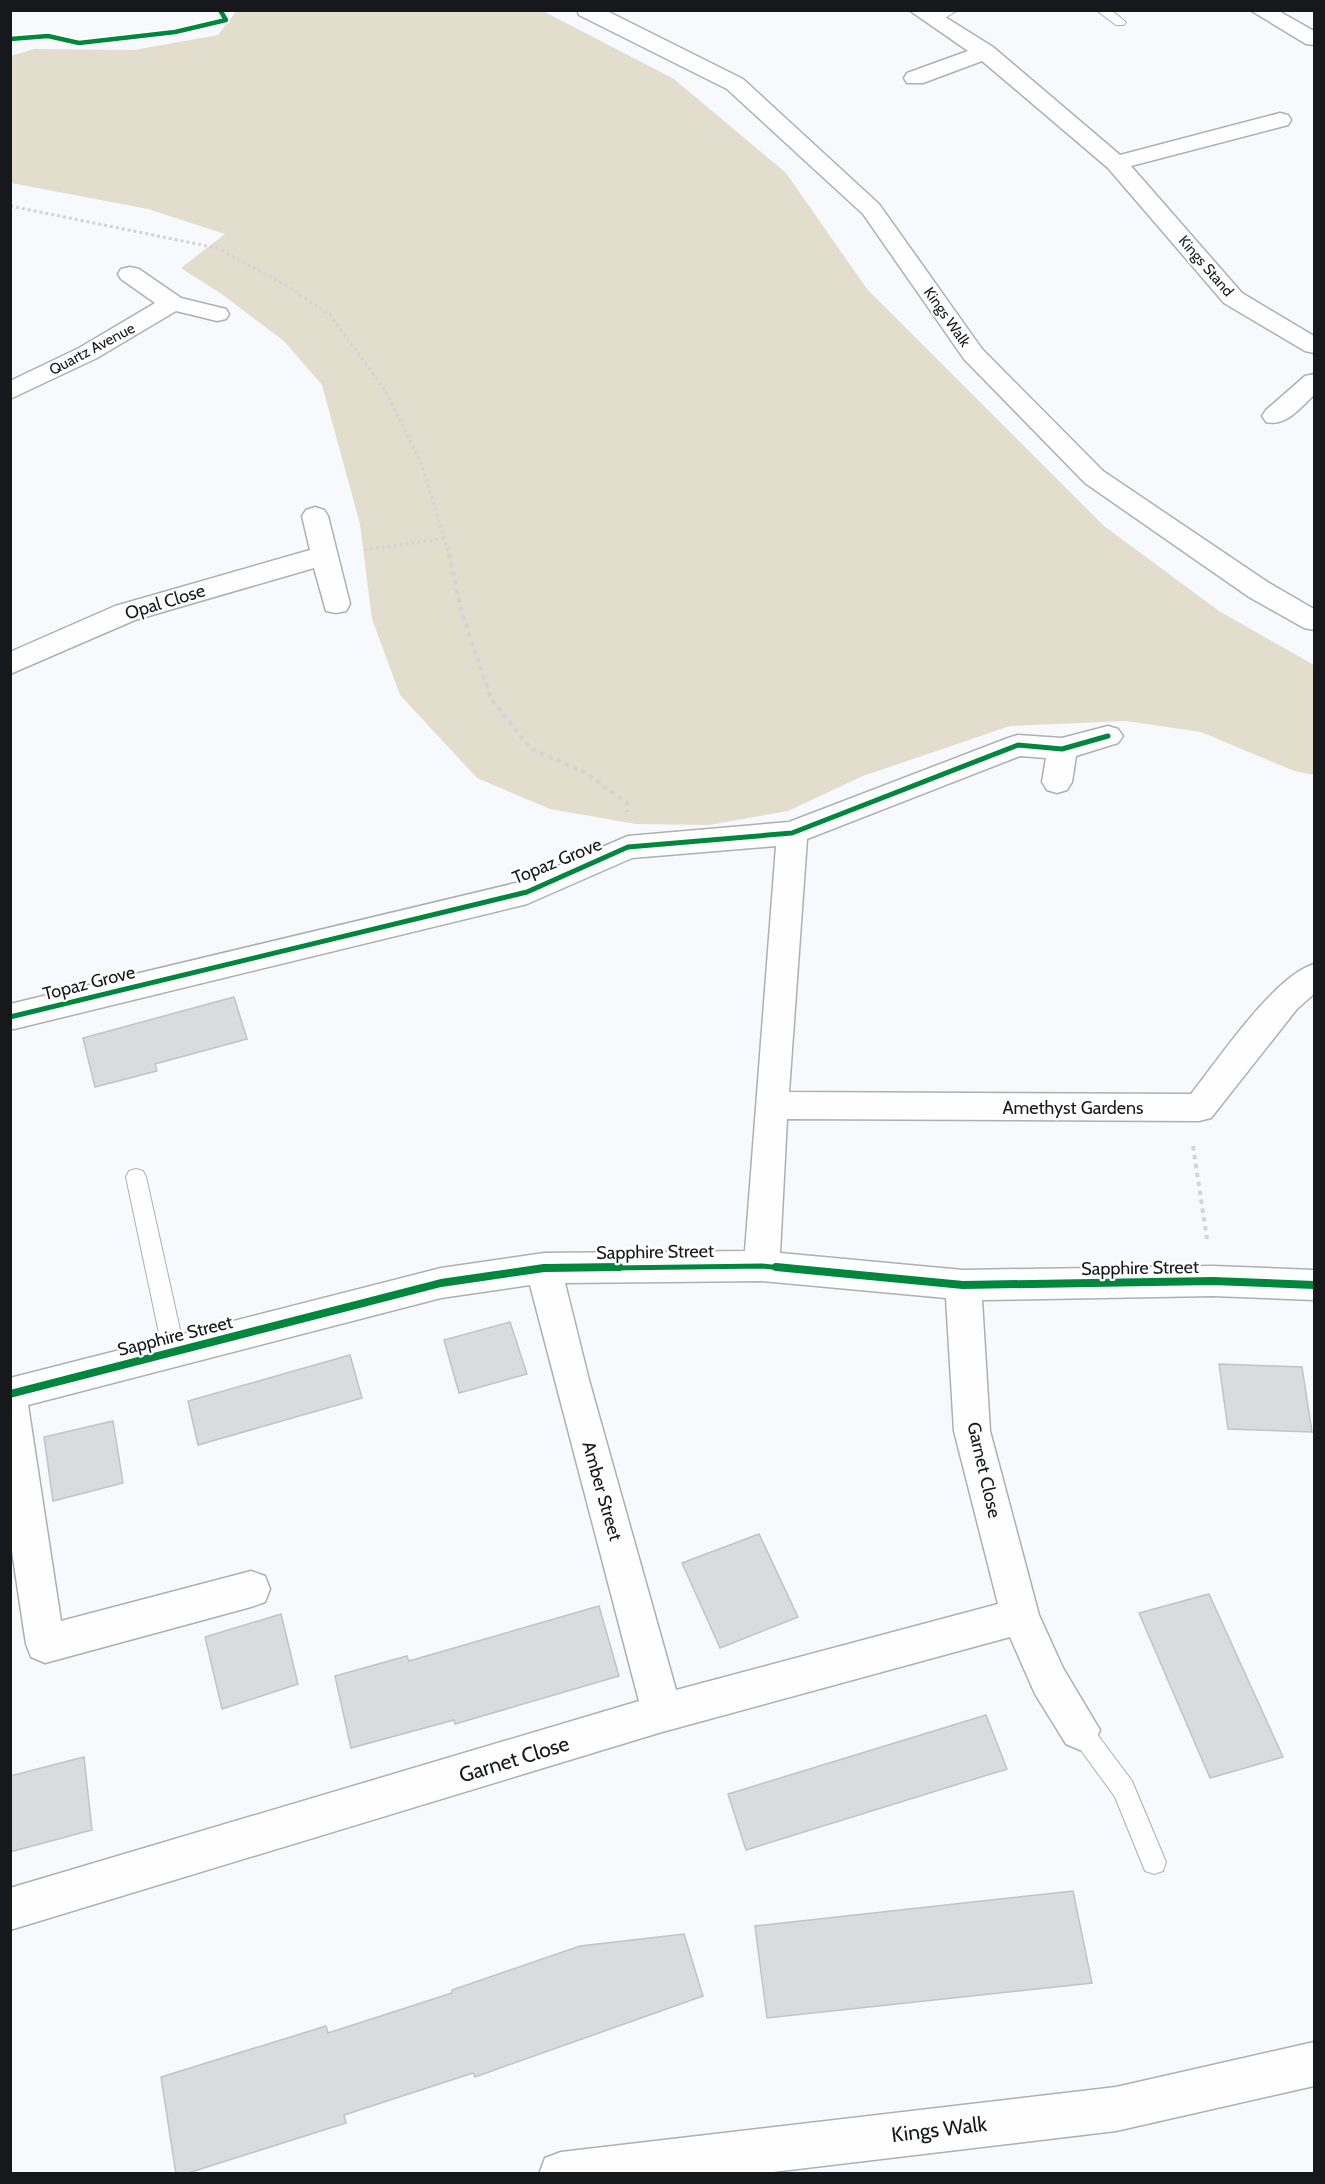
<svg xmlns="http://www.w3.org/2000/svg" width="1325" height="2184" viewBox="0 0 1325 2184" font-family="Cabin,sans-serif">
<rect width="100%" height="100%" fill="#f7f9fc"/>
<path fill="#e3ddce" d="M541,10l133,69 112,94 81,116 237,237 115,85 95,54v110l-20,-4 -93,-39 -75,-11 -116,5 -147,50 -75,35 -79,14 -73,-1 -86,-15 -73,-31 -77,-83 -28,-76 -12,-95 -38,-139 -38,-44 -61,-46 -42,-27 44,-34 -77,-25 -137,-26v-127l23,-7 100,1 84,-15 17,-22 -1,-2z"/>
<g fill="#d9dbde" stroke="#c1c3c6" stroke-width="1.5">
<path d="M234,997l13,42 -92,25 2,7 -62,16 -12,-49z"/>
<path d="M510,1322l17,52 -68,19 -15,-53z"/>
<path d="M350,1355l12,43 -164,47 -10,-44z"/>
<path d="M1219,1364l83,3 10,65 -84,-3z"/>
<path d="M113,1421l10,62 -70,18 -9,-64z"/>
<path d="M759,1534l39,83 -78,31 -38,-85z"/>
<path d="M1209,1594l74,163 -73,21 -71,-165z"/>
<path d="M599,1606l20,70 -164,48 -1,-4 -103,28 -16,-72 72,-20 2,5z"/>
<path d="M281,1614l17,70 -76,25 -17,-72z"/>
<path d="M986,1715l21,54 -261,81 -18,-56z"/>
<path d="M84,1757l8,73 -82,22v-76z"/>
<path d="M1073,1891l19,92 -325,35 -12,-92z"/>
<path d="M684,1934l19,62 -228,81 -2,-4 -129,42 2,8 -161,51h-9l-15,-97 165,-51 2,7 124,-40v-3l128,-44z"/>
</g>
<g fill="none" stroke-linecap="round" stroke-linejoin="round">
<defs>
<g id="service">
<path d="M941,10h17l-20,12h-8v-6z"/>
<path d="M1096,10h15l15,12 -2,3h-8z"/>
<path d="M136,1169l7,2 3,6 39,175 -4,7 -7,2 -7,-2 -4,-7 -37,-175 3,-6z"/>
<path d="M1080,1718l8,4 44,59 34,81 -3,9 -9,3 -9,-3 -30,-74 -43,-59 -4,-8 4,-8z"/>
</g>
<g id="minor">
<path d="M577,10h28l138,69 136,125 103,145 121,122 166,112 45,26v21l-10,-2 -55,-31 -164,-114 -121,-124 -101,-145 -136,-125 -148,-74z"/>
<path d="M909,10h25l59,37 127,108 160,-42 8,2 3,5 -3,5 -157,41 111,127 72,43v17l-9,-2 -81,-48 -116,-135 -126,-107 -59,22h-16l-3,-5 3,-5 61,-22z"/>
<path d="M130,267l9,2 42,29 45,11 3,5 -3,5 -9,2 -41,-10 -79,47 -87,41v-18l69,-33 76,-45 -34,-24 -3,-5 3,-5z"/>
<path d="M1314,374v21c-14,13 -28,32 -48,27l-4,-6 4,-6 39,-34z"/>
<path d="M315,507l9,3 4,6 22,88 -4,7 -10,2 -10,-2 -12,-43 -179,52 -125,54v-22l105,-46 195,-56 -8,-34 4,-6z"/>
<path d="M1108,726l10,3 5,7 -5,7 -42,13 -4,26 -5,8 -10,3 -10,-3 -5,-8 4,-24 -26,-2 -213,83 -18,253 402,2c27,-34 83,-118 123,-130v30l-17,15 -86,109 -12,3 -412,-2 -7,134 183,17 250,-4 101,4v30l-101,-4 -231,4 8,131 49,184 24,53 37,62 -6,14 -14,6 -14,-6 -31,-50 -25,-57 -348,95 -652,198v-42l629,-187 -109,-416 -89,13 -413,107 33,216 190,-50 14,5 5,13 -5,13 -14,5 -206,56 -14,-6 -5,-13 -16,-106v-160l431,-110 103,-15 201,-2 31,-405 -144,12 -105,46 -517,126v-26l510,-122 108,-46 161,-14 219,-84 10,-3 44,3zM762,1281l184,17 8,133 44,173 -322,86 -87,-310 -24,-97z"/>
<path d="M1314,2042v44l-198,45 -361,43h-216l6,-16 16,-6 555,-65z"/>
</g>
<path id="tertiary" d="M1250,10h27l37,21v14l-8,-1z"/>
</defs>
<use href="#service" stroke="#adafb2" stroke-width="2"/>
<use href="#minor" stroke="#adafb2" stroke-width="3"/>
<use href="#tertiary" stroke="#adafb2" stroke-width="3"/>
<g stroke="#d3d4d5" stroke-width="3" stroke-dasharray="3 3" stroke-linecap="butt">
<path d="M10,206l207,42 67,36 46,31 55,75 36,73 29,93"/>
<path d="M364,550l82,-12"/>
</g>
<g stroke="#d3d4d5" stroke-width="4" stroke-dasharray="4.5 4.5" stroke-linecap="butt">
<path d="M449,554l12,56 30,89 40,50 55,24 41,30v9"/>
<path d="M1193,1146l14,93"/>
</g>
<use href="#service" fill="#fefeff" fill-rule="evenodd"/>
<use href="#minor" fill="#fefeff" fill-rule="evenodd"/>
<use href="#tertiary" fill="#fefeff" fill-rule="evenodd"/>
<defs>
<path id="cycleway-far2" d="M10,39l38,-3 31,7 96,-11 51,-12 -6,-10"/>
<g id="cycleway-far1">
<path d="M10,1017l517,-125 101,-45 164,-14 226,-88 44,4 46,-13"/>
<path d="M538,1269l224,-3 30,3"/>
</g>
<g id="cycleway">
<path d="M776,1267l187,18 250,-4 101,4"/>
<path d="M10,1394l431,-111 103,-15 75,-1"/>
</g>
</defs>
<use href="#cycleway-far2" stroke="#fff" stroke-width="8"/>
<use href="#cycleway-far1" stroke="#fff" stroke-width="9"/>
<use href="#cycleway" stroke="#fff" stroke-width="11"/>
<use href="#cycleway-far2" stroke="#00873e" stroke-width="4.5"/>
<use href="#cycleway-far1" stroke="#00873e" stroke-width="5"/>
<use href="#cycleway" stroke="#00873e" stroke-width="8"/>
</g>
<g text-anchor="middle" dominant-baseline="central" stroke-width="4.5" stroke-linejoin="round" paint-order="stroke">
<g font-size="15" fill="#16181c" stroke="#fff">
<text transform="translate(1206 266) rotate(49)">Kings Stand</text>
<text transform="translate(947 317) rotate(55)">Kings Walk</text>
<text transform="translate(92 349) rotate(-28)">Quartz Avenue</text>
</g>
<g font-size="18" fill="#16181c" stroke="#fff">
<text transform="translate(165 602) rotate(-17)">Opal Close</text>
<text transform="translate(557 861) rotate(-22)">Topaz Grove</text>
<text transform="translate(89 983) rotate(-14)">Topaz Grove</text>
<text x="1073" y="1108">Amethyst Gardens</text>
<text transform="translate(655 1252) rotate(-1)">Sapphire Street</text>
<text transform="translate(1140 1268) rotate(-1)">Sapphire Street</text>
<text transform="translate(175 1336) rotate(-14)">Sapphire Street</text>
<text transform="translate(984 1470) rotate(77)">Garnet Close</text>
<text transform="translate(602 1491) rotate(74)">Amber Street</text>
</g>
<g font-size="21" fill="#16181c" stroke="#fff">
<text transform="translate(514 1759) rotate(-17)">Garnet Close</text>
<text transform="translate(939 2129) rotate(-7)">Kings Walk</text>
</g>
</g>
<rect width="1325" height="2184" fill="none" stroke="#16181c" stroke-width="24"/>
</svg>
